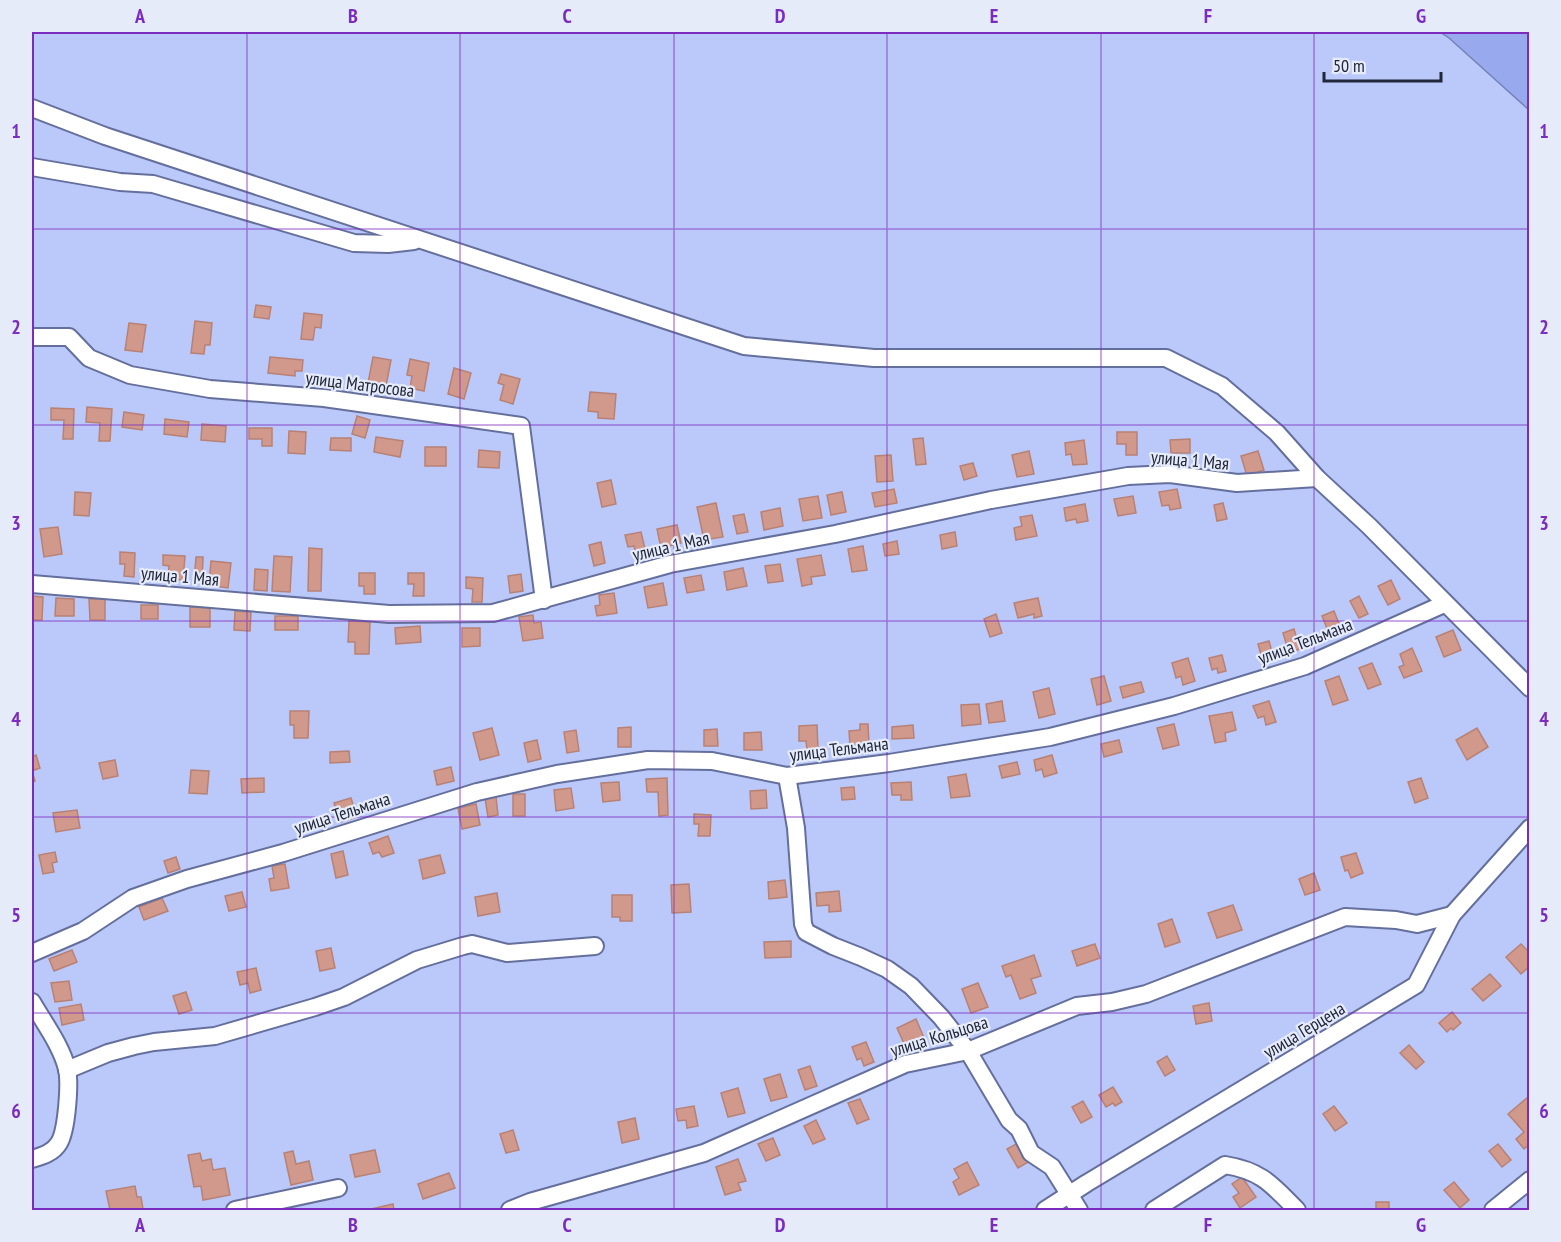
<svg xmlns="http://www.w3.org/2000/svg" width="1561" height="1242" viewBox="0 0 1561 1242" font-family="'PT Sans Narrow',sans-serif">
<rect width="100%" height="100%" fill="#bbc9fa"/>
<path fill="#98a9ed" stroke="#7482b7" stroke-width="1.5" d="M1440,32h89v78l-80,-72z"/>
<g fill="#d1998c" stroke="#b88175" stroke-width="1.5">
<path d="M256,305l15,2 -2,12 -15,-2z"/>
<path d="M304,313l18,2 -1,13 -6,-1 -2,13 -12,-1z"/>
<path d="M195,321l17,2 -2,22h-5l-1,9 -13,-1z"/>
<path d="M129,323l17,2 -4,27 -17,-2z"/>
<path d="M270,357l33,3 -1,11h-7v5l-27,-3z"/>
<path d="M373,357l18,3 -5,26 -18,-3z"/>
<path d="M410,359l19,4 -5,28 -14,-3 2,-12 -5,-1z"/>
<path d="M454,368l17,5 -7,26 -16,-5z"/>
<path d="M501,374l19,5 -7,25 -13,-4 4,-15 -6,-2z"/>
<path d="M590,392l26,2 -2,25 -16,-1v-6l-10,-1z"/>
<path d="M87,407l25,2 -2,32h-11l1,-18 -14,-1z"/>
<path d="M51,408l23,1 -1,30h-10l1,-19h-13z"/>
<path d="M124,412l20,3 -2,15 -20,-3z"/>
<path d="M357,416l13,4 -5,18 -13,-4z"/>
<path d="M165,419l24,3 -2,15 -23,-3z"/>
<path d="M202,424l24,2 -1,16 -24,-2z"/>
<path d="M249,428h23v18h-10v-7h-13z"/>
<path d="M289,431l17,1 -1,22 -17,-1z"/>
<path d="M1117,432h20v23h-11v-11h-9z"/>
<path d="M376,437l27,4 -3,16 -26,-5z"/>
<path d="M331,438h20v13l-21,-1z"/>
<path d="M923,438l3,26 -10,1 -3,-26z"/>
<path d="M1190,439v14h-19l-1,-13z"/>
<path d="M1084,440l3,24 -14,1 -2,-11 -5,1 -1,-12z"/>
<rect x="425" y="447" width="21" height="19"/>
<path d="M479,450l21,2 -1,16 -21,-1z"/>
<path d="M1029,451l5,23 -17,3 -5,-22z"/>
<path d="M1258,451l6,19 -17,6 -6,-20z"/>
<path d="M891,455l2,26 -16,1 -2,-26z"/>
<path d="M973,463l4,13 -13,4 -4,-14z"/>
<path d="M611,480l5,24 -14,3 -5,-24z"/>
<path d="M894,489l3,14 -22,4 -3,-14z"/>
<path d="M1177,489l4,19 -11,2 -1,-5 -7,1 -3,-14z"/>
<path d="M75,492l16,1 -2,23 -15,-1z"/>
<path d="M842,492l4,20 -15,3 -4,-20z"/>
<path d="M818,496l4,22 -19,3 -4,-22z"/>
<path d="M1133,496l3,17 -18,3 -4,-17z"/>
<path d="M716,503l7,34 -19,3 -7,-33z"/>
<path d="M1223,503l4,16 -10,2 -3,-16z"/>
<path d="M1085,504l3,17 -11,2 -1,-4 -10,2 -2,-13z"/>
<path d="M780,508l3,18 -19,4 -3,-18z"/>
<path d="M744,514l4,18 -11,2 -4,-18z"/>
<path d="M1032,515l5,21 -21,4 -2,-12 8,-2 -2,-9z"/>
<path d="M677,525l4,18 -20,5 -4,-19z"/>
<path d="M58,527l4,27 -18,3 -4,-28z"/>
<path d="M641,532l5,21 -10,3 -2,-10 -6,1 -3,-12z"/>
<path d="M955,532l2,14 -15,3 -2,-14z"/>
<path d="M897,541l2,13 -14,2 -2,-12z"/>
<path d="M601,542l4,21 -11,3 -5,-21z"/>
<path d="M863,546l4,24 -15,2 -4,-23z"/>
<path d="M309,548l13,1 -1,42h-13z"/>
<path d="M120,552l15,1 -1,24 -10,-1 1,-12h-5z"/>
<path d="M163,555l22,1 -2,24 -15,-1 1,-13 -6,-1z"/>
<path d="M821,555l4,20 -14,2 1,7 -10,2 -5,-27z"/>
<path d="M274,556l18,1 -2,35 -18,-1z"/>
<path d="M196,557h7l-1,25h-8z"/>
<path d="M211,561l20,2 -3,25 -19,-3z"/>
<path d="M780,564l3,17 -15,2 -3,-17z"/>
<path d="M743,568l4,18 -20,4 -3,-18z"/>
<path d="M255,569l13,1 -1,21 -13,-1z"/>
<path d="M359,573h16v21h-11v-8h-5z"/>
<path d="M408,573h16v23h-11l1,-12h-6z"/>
<path d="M521,574l2,17 -13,2 -2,-17z"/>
<path d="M701,575l3,15 -17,3 -3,-15z"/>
<path d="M466,577l17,1 -1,24h-10l1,-13 -7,-1z"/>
<path d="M1391,580l9,19 -12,6 -10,-19z"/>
<path d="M663,583l4,22 -19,3 -4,-21z"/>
<path d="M614,593l3,20 -20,3 -2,-10 5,-1 -1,-10z"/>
<path d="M32,596l11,1 -1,23h-10z"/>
<path d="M1359,596l9,18 -9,4 -9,-17z"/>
<path d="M56,598l18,1v17h-19z"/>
<path d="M1038,598l4,18 -8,2v-4l-16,4 -4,-15z"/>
<path d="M89,599h16v21h-15z"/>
<rect x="141" y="605" width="17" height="14"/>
<path d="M190,607l20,1v19h-20z"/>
<path d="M235,611l16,1 -1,19 -16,-1z"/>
<path d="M1334,611l6,15 -12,5 -6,-15z"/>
<path d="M996,614l6,19 -12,4 -6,-18z"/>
<path d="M533,615l1,8 7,-1 2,16 -20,3 -4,-24z"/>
<rect x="275" y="616" width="23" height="14"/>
<path d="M349,621l21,1 -1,32h-14v-12h-7z"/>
<path d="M420,626l1,16 -25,2 -1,-16z"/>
<path d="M462,628h18v18l-18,1z"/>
<path d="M1294,629l6,20 -11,4 -6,-20z"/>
<path d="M1453,630l8,20 -17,7 -8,-20z"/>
<path d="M1269,641l5,18 -11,3 -5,-18z"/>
<path d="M1412,648l10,23 -18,7 -5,-11 5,-2 -4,-11z"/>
<path d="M1222,655l4,16 -8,2 -1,-5 -5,2 -3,-12z"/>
<path d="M1188,658l7,23 -12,4 -2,-9 -5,2 -4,-15z"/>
<path d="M1372,663l9,21 -13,5 -9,-21z"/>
<path d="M1104,676l7,25 -14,4 -6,-26z"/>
<path d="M1339,676l9,24 -15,5 -8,-24z"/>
<path d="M1141,682l3,10 -21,6 -3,-11z"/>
<path d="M1049,688l6,26 -16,4 -6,-26z"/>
<path d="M1002,701l3,20 -16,2 -3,-19z"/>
<path d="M1269,701l7,21 -10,3 -2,-9 -6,2 -5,-12z"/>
<path d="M979,704l2,20 -19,2 -1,-21z"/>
<path d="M290,711h19l-1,27h-14v-13h-4z"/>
<path d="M1232,712l4,18 -11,3 1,8 -11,2 -6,-27z"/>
<path d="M860,724h8l1,20 -19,1 -1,-14 11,-1z"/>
<path d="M1174,724l5,21 -16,4 -6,-21z"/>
<path d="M817,725l1,24 -11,1 -1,-9h-7v-15z"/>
<path d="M913,725l1,13 -22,1v-12z"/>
<path d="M631,727v20h-13v-19z"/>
<path d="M492,728l7,27 -19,5 -7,-27z"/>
<path d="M1477,728l11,19 -21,13 -11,-20z"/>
<path d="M717,729l1,17h-14v-16z"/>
<path d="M576,730l3,21 -12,2 -3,-21z"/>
<path d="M761,732l1,18h-18v-17z"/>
<path d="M537,740l4,19 -13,3 -4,-19z"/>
<path d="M1119,740l3,12 -18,5 -3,-13z"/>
<path d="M349,751l1,11 -20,1v-11z"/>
<path d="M36,755l4,13 -8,3 3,10 -3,2v-26z"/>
<path d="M1052,755l5,18 -13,4 -2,-8 -6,2 -2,-11z"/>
<path d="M115,760l3,16 -15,3 -4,-16z"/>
<path d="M1017,762l3,12 -18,4 -3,-12z"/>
<path d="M451,767l3,14 -17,4 -3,-14z"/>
<path d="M191,770l18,1 -2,23 -18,-1z"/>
<path d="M966,774l4,22 -19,2 -3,-21z"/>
<path d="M264,778v14l-22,1 -1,-14z"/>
<path d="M667,778l1,37 -9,1 -1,-24h-11l-1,-13z"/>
<path d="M1421,778l7,20 -13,5 -7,-21z"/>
<path d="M619,782l1,18 -17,2 -2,-19z"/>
<path d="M911,782l1,18h-11v-5h-9l-1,-12z"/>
<path d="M854,787l1,12 -13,1 -1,-12z"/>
<path d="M571,788l3,20 -18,3 -2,-21z"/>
<path d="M766,790l1,18 -16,1 -1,-18z"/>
<rect x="513" y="794" width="12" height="22"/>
<path d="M496,797l2,18 -10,2 -3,-19z"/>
<path d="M351,798l6,19 -17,5 -6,-19z"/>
<path d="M476,804l4,21 -18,4 -4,-21z"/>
<path d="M77,810l3,18 -24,4 -3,-19z"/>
<path d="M694,814l17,1 -1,21h-12l1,-12h-5z"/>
<path d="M388,836l6,17 -12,4 -3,-5 -6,2 -4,-11z"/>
<path d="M343,851l5,24 -12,3 -5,-24z"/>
<path d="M55,852l2,10 -5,1 2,9 -11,2 -4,-19z"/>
<path d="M1356,853l7,20 -12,5 -3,-8 -3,1 -4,-14z"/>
<path d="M440,855l5,18 -22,6 -4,-19z"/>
<path d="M176,857l4,12 -12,4 -4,-12z"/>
<path d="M285,864l4,24 -18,3 -2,-12 5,-1 -2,-12z"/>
<path d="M1314,873l6,17 -15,5 -6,-16z"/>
<path d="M785,880l2,17 -18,2 -1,-17z"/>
<path d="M689,884l2,28 -19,1 -1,-28z"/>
<path d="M839,891l2,20 -12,1v-7l-12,1 -1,-13z"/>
<path d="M242,892l4,15 -17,4 -4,-15z"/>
<path d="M497,893l3,19 -22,4 -3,-19z"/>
<path d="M612,895h20v26h-12v-4h-8z"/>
<path d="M162,898l6,13 -24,9 -5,-13z"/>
<path d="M1233,905l9,25 -25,8 -9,-25z"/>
<path d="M1172,919l8,23 -15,5 -7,-23z"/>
<path d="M791,941v16l-26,1 -1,-16z"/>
<path d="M1095,944l5,14 -23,8 -5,-15z"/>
<path d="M1521,944l9,9v13l-9,8 -15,-17z"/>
<path d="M331,948l4,20 -15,3 -4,-20z"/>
<path d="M72,950l5,12 -23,9 -5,-12z"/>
<path d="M1034,955l7,21 -10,3 5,14 -16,6 -9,-24 -5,2 -4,-11z"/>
<path d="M256,968l5,22 -11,3 -2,-10 -8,2 -3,-13z"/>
<path d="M1490,974l11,12 -18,15 -11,-12z"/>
<path d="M69,981l3,19 -17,2 -4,-19z"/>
<path d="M978,983l10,24 -17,6 -9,-24z"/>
<path d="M186,992l6,18 -13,4 -6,-18z"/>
<path d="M1209,1003l3,18 -16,3 -3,-18z"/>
<path d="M81,1004l3,16 -22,5 -3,-17z"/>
<path d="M1452,1012l9,11 -8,7 -2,-2 -4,4 -8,-9z"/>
<path d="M916,1019l9,21 -19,8 -9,-20z"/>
<path d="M866,1042l8,20 -10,4 -3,-8 -4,2 -5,-13z"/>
<path d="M1409,1045l15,17 -8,7 -16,-16z"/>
<path d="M1167,1056l8,14 -10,6 -8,-14z"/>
<path d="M810,1066l7,20 -12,4 -7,-20z"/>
<path d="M780,1074l7,23 -16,4 -7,-22z"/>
<path d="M1113,1087l9,15 -7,4 -2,-3 -7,4 -7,-12z"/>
<path d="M738,1088l7,25 -17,4 -7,-24z"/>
<path d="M1528,1097l2,2v45l-6,5 -8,-10 8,-7 -16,-18z"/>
<path d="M860,1099l9,20 -12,5 -9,-21z"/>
<path d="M1083,1101l9,16 -11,6 -9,-16z"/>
<path d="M694,1106l4,20 -11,2 -1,-8 -8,1 -2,-12z"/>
<path d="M1334,1106l13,17 -12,8 -12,-17z"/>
<path d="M635,1118l4,21 -17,4 -4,-21z"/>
<path d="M816,1120l9,19 -12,5 -9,-18z"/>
<path d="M513,1130l6,20 -13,3 -6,-19z"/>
<path d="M773,1138l7,17 -14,6 -8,-17z"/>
<path d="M1018,1143l12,18 -12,7 -11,-19z"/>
<path d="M1498,1144l13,16 -9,7 -13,-16z"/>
<path d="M375,1150l5,22 -25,5 -5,-22z"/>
<path d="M293,1151l3,13 13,-3 4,19 -22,5 -7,-32z"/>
<path d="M200,1153l2,8 9,-2 2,11 12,-2 5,27 -27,5 -2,-14 -7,1 -6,-32z"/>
<path d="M738,1159l8,22 -8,2 3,7 -16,5 -9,-28z"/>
<path d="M967,1162l12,23 -20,10 -6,-13 6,-4 -5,-9z"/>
<path d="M449,1173l6,15 -32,11 -5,-15z"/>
<path d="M1242,1177l14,20 -16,11 -7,-11 6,-4 -7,-9z"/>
<path d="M1454,1182l15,18 -9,8 -16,-18z"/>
<path d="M135,1186l2,11h4l2,12 -33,1 -4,-19z"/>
<rect x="1376" y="1202" width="13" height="8"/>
<path d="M393,1204l1,6h-27z"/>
</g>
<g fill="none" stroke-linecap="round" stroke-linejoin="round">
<defs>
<g id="minor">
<path d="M32,108l73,28 639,210 130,12h292l56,28 55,47 40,45 52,48 161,162"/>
<path d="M32,167l88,15 33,2 201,59 34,1 26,-3"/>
<path d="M32,337h37l20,21 41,17 80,14 114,9 197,28 23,174"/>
<path d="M32,584l357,30 104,-1 177,-49 165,-30 156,-34 137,-24 42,-2 67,9 80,-5"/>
<path d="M787,776l9,52 7,96 3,8 27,14 28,11 26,12 24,17 30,31 27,34 41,69 10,9 12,24 21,14 27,43"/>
<path d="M32,953l51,-22 50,-33 54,-19 96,-26 194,-61 80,-18 91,-14 64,1 75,15 102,-13 161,-26 124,-31 131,-40 139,-62"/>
<path d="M32,1002c12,21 29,43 35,67 3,14 0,61 -8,74 -6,10 -17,13 -27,16"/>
<path d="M67,1070l41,-17 26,-7 20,-4 61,-6 100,-29 29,-10 73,-37 46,-14 9,-2 35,9 88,-7"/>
<path d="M235,1210l103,-22"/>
<path d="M510,1210l20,-8 174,-49 201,-89 63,-13 109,-45 35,-4 34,-8 199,-77 51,3 21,4 35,-9"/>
<path d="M1045,1210l42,-27 329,-198 36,-70 78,-87"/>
<path d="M1154,1210l71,-45c37,6 47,20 72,45"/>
<path d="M1493,1210l37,-30"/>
</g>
</defs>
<use href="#minor" stroke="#646f9c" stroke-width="20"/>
<use href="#minor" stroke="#fff" stroke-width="16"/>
</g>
<path fill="none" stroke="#7b2cbf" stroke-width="1.5" stroke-opacity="0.55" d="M247,32v1178M460,32v1178M674,32v1178M887,32v1178M1101,32v1178M1314,32v1178M32,229h1498M32,425h1498M32,621h1498M32,817h1498M32,1013h1498"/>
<g text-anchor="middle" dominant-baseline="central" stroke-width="4.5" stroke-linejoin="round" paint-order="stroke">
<g font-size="18" fill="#212639" stroke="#e6ebfa">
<text transform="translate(360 384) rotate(7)">улица Матросова</text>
<text transform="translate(1190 460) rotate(5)">улица 1 Мая</text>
<text transform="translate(671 546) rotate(-13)">улица 1 Мая</text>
<text transform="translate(180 576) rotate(5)">улица 1 Мая</text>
<text transform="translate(1305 641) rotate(-21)">улица Тельмана</text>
<text transform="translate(839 749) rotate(-7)">улица Тельмана</text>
<text transform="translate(342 813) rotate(-18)">улица Тельмана</text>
<text transform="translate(1304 1030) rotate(-31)">улица Герцена</text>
<text transform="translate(939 1036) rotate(-17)">улица Кольцова</text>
</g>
</g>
<rect width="1561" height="1242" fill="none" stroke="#e6ebfa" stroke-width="66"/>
<path d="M1324 72v9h117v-9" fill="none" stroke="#212639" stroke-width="3"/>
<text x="1333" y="72" font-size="18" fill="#212639" stroke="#e6ebfa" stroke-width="4.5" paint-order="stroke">50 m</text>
<rect x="33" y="33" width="1495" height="1176" fill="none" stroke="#7b2cbf" stroke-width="2"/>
<g font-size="20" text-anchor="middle" font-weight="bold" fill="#7b2cbf">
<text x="140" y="23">A</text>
<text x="353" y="23">B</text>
<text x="567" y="23">C</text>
<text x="780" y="23">D</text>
<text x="994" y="23">E</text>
<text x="1208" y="23">F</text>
<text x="1421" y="23">G</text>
<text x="16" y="138">1</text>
<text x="1544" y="138">1</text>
<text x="16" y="334">2</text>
<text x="1544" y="334">2</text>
<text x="16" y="530">3</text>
<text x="1544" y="530">3</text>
<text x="16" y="726">4</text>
<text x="1544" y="726">4</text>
<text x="16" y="922">5</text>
<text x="1544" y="922">5</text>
<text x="16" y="1118">6</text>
<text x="1544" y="1118">6</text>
<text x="140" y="1232">A</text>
<text x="353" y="1232">B</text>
<text x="567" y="1232">C</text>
<text x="780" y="1232">D</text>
<text x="994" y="1232">E</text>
<text x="1208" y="1232">F</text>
<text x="1421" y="1232">G</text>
</g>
</svg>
